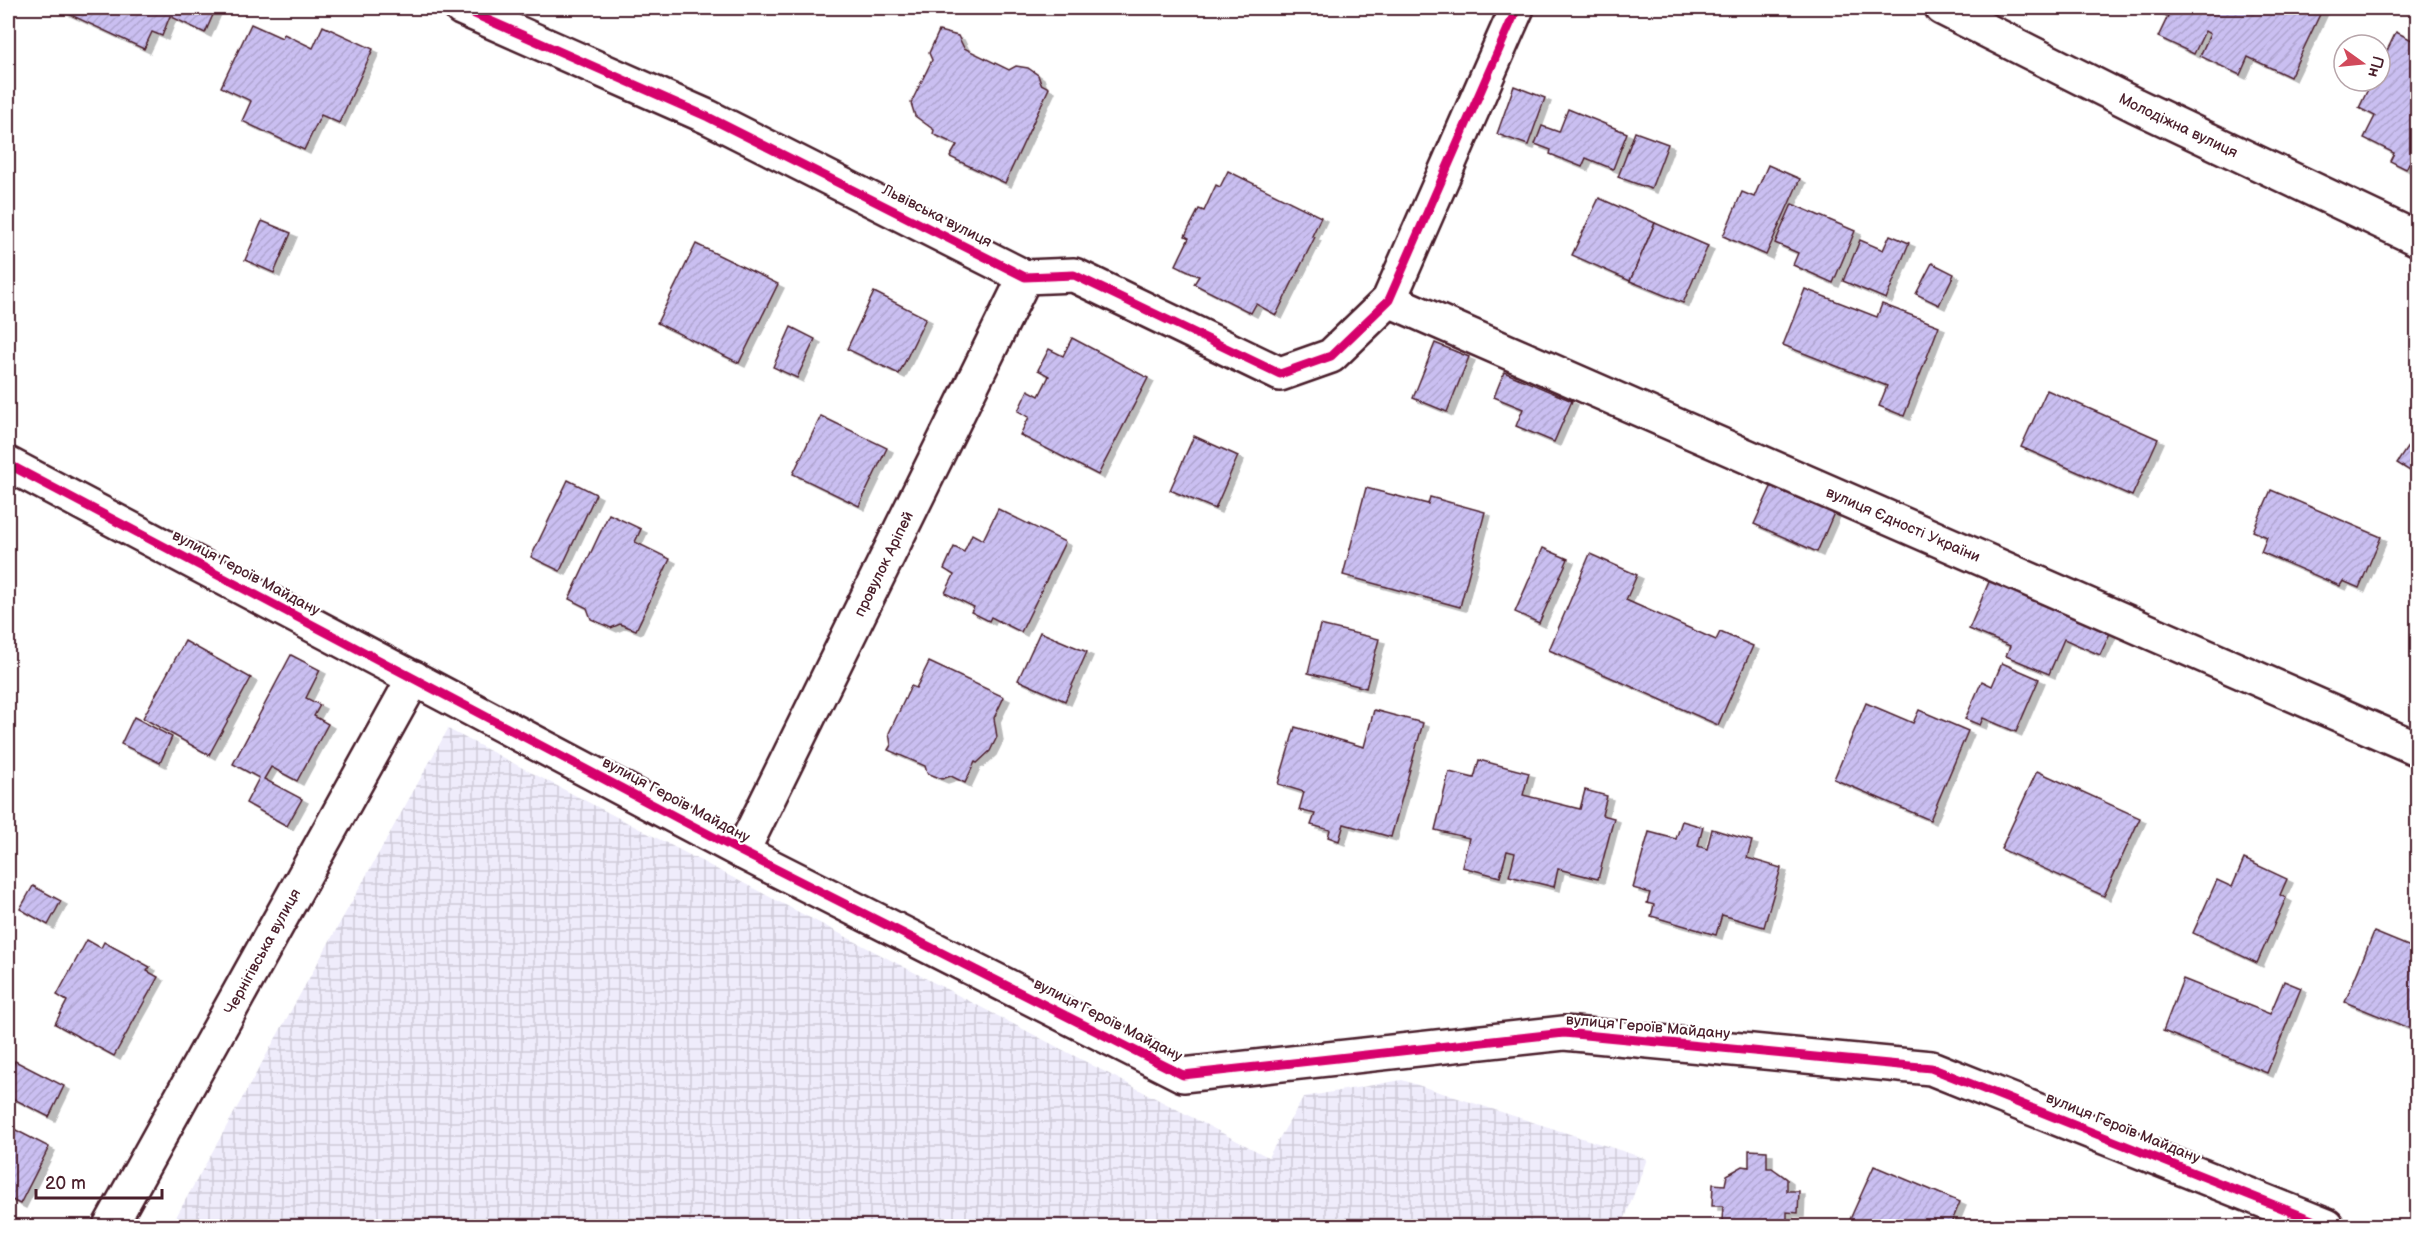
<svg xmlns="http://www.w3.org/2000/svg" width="2425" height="1234" viewBox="0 0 2425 1234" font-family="'Balsamiq Sans',sans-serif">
<defs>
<pattern id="industrial-grid" width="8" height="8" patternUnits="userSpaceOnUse" patternTransform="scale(1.5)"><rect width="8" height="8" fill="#efecfb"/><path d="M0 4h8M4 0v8" fill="none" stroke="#cecad7"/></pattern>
<pattern id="building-hatch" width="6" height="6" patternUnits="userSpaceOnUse" patternTransform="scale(1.5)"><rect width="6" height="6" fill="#cabff1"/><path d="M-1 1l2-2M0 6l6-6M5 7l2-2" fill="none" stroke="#afa4cf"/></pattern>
<filter id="shadow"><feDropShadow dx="6" dy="4" stdDeviation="0" flood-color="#0004"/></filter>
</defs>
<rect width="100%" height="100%" fill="#fff"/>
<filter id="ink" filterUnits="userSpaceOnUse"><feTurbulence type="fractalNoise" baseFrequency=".0167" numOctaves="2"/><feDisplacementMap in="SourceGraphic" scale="12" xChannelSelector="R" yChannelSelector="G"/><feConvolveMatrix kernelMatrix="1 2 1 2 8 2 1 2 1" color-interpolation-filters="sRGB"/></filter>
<g filter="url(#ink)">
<path fill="url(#industrial-grid)" d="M448,729l820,428 36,-60 98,-17 245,79 -25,67h-1451z"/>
<g fill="url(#building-hatch)" stroke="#4a1f2b" stroke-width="1.5" filter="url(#shadow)">
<path d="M61,8h155l-11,25 -35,-17 -8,20 -10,-4 -8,17 -84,-39z"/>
<path d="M2151,8h172l-33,69 -42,-20 -8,18 -40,-19 10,-22 -5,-3 -11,23 -36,-17 10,-21z"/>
<path d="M251,24l31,14 2,-4 29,14 10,-22 50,23 -34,74 -18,-8 -17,35 -62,-29 9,-20 -30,-14z"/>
<path d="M939,31l19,5 6,12 45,22 7,-4 12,2 10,7 3,9 8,4 -44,95 -55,-26 7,-12 -24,-11 1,-4 -19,-14 -4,-13 21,-43 -3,-7z"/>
<path d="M2396,32l22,11v124l-9,-4 -3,6 -16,-8 4,-8 -30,-15 11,-22 -16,-8 13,-27h8v-16z"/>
<path d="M1514,86l31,12 -17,47 -31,-11z"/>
<path d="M1568,109l59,24 -14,36 -27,-11 -4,9 -32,-13 1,-4 -16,-6 7,-18 17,6z"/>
<path d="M1635,132l33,12 -17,45 -33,-12z"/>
<path d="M1768,165l32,14 -34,76 -43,-19 19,-44 12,5z"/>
<path d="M1228,171l93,46 -9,19 3,1 -39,78 -20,-11 -5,9 -57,-29 5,-8 -23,-11 13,-27 -4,-2 14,-27 5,2 12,-26 4,2z"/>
<path d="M1599,198l56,25 -25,58 -58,-26z"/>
<path d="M1792,204l63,27 -22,52 -40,-18 5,-12 -23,-10z"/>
<path d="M262,221l29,12 -17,40 -29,-13z"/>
<path d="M1655,223l53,23 -25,57 -53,-22z"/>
<path d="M1890,235l19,8 -23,56 -43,-18 17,-41 23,10z"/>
<path d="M696,244l82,40 -39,79 -82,-40z"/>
<path d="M1932,263l22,11 -15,31 -23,-11z"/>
<path d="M1805,289l72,28 5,-13 57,22 -35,90 -25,-10 8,-20 -104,-41z"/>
<path d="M874,292l52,26 -27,56 -52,-25z"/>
<path d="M791,327l24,12 -18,39 -24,-11z"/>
<path d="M1072,338l76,40 -50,97 -78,-40 9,-18 -11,-6 10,-21 11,6 10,-20 -11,-6 11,-21 14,7z"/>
<path d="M1435,343l34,14 -22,55 -34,-14z"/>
<path d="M1504,372l68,29 -18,41 -38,-16 7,-17 -29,-12z"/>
<path d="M2047,390l111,49 -26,57 -111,-49z"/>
<path d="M821,416l66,32 -28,58 -66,-32z"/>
<path d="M2418,431v45l-21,-13z"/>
<path d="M1194,436l44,20 -23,53 -45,-19z"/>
<path d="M568,480l28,14 -36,77 -29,-14z"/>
<path d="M1772,485l62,28 -17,39 -63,-28z"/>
<path d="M1366,488l62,16 2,-7 55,15 -25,95 -117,-32z"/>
<path d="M2271,490l110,47 -22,51 -16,-7 -3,5 -79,-34 6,-15 -14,-6z"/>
<path d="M998,509l67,33 -44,90 -30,-15 -2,4 -18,-9 3,-5 -29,-14 9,-18 -10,-6 10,-22 10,5 8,-18 11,6z"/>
<path d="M609,514l32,15 -6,13 35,17 -34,71 -16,-6 -9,4 -20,-9 -4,-11 -18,-9z"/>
<path d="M1543,548l25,11 -29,64 -24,-11z"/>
<path d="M1590,554l47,21 -11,25 90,40 4,-8 33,14 -35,79 -169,-75z"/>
<path d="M1991,577l121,52 -12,26 -36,-16 -15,35 -43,-18 4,-10 -41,-17z"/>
<path d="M1320,625l59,14 -13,49 -58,-15z"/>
<path d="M1040,632l47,20 -22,49 -47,-21z"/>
<path d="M185,641l66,37 -42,77 -66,-37z"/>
<path d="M291,655l29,15 -14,28 14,7 -6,11 14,8 -31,57 -26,-14 -7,12 38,20 -15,27 -41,-23 13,-25 -26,-14z"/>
<path d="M929,662l75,35 -10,21 3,19 -7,14 -13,12 -2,-1 -10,21 -14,-7 -9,3 -15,-6 -2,-7 -37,-16 3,-5 -2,-12 22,-47 5,2z"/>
<path d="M2002,663l37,16 -23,53 -33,-14 -3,7 -15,-6 17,-38 10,5z"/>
<path d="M1866,703l47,20 6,-13 49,21 -38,89 -96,-41z"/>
<path d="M1374,710l49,13 -32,114 -47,-13 -5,17 -11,-4 2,-7 -19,-5 4,-11 -16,-4 5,-18 -26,-8 17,-57 69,20z"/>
<path d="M134,717l38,20 -12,26 -39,-19z"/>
<path d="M1479,760l50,13 -6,22 57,14 5,-19 22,6 -5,19 12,3 -16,61 -40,-10 -4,18 -45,-11 6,-23 -8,-2 -7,26 -38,-10 7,-29 -34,-8 14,-58 25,6z"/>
<path d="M2037,771l103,47 -36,78 -103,-47z"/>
<path d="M1682,821l21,6 -5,19 9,3 5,-20 40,12 -5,17 34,10 -17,59 -42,-12 -6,20 -65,-19 3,-11 -7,-2 3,-10 -17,-5 16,-56 27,7z"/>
<path d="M2244,859l43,20 -7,16 6,3 -29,65 -64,-30 24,-53 15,7z"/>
<path d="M33,886l28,15 -13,24 -28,-16z"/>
<path d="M2374,932l44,18v82l-73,-30z"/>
<path d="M87,940l14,8 3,-6 46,25 -3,4 11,6 -44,79 -59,-32 12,-23 -10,-6z"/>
<path d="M2183,979l87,35 14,-33 17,7 -34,85 -104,-42z"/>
<path d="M15,1061l49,25 -15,31 -41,-21v-21z"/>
<path d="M8,1126l41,21 -29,57 -12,-6z"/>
<path d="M1749,1150l18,1v17h5l15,11v12h12l-1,22 -11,-1v14h-54v-5h-11l1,-15h-11l1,-22 12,1 2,-10 16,-9 6,1z"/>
<path d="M1874,1166l86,36 -10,24h-103z"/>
</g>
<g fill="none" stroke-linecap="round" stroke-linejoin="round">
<defs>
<g id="minor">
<path d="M461,8l247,109 317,160 49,-2 206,99 51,-18 58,-56 128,-292"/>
<path id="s1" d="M1942,8l193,97 283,134"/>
<path id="s2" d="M1389,300l1029,449"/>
<path id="s3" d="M742,852l283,-575"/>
<path id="s4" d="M110,1226l304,-548"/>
</g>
<path id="tertiary" d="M8,464l734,388 441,223 381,-42 367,35 396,158"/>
</defs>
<use href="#minor" stroke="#4a1f2b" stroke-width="38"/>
<use href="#tertiary" stroke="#4a1f2b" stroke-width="38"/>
<use href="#minor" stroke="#fff" stroke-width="33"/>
<use href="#tertiary" stroke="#fff" stroke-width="33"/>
<defs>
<g id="cycleway">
<path d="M461,8l247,109 317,160 49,-2 206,99 51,-18 58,-56 128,-292"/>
<path d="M8,464l734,388 441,223 381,-42 367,35 396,158"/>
</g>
</defs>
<use href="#cycleway" stroke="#fff" stroke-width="13"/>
<use href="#cycleway" stroke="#d6006c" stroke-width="9"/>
</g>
</g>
<g text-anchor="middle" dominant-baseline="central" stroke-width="4.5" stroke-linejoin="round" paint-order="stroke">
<g font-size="15" fill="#4a1f2b" stroke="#fff">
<text stroke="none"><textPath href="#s1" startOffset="264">Молодіжна вулиця</textPath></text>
<text transform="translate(937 216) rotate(27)">Львівська вулиця</text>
<text stroke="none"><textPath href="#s2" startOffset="561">вулиця Єдності України</textPath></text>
<text stroke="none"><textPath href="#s3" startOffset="321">провулок Аріпей</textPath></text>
<text transform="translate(246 573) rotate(28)">вулиця Героїв Майдану</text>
<text transform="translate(676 800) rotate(28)">вулиця Героїв Майдану</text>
<text stroke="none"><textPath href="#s4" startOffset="314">Чернігівська вулиця</textPath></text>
<text transform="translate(1108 1020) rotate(27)">вулиця Героїв Майдану</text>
<text transform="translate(1648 1027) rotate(5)">вулиця Героїв Майдану</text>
<text transform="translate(2123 1128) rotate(22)">вулиця Героїв Майдану</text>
</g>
</g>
<rect width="2425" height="1234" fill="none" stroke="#fff" stroke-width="30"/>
<rect x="15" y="15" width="2395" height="1204" fill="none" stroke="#4a1f2b" stroke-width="2" filter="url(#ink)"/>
<g transform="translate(2362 63) rotate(105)"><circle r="28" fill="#ffffff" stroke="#b7a5aa" stroke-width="1.5"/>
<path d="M0-4.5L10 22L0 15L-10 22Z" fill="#d1495b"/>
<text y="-9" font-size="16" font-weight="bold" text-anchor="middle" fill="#4a1f2b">Пн</text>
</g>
<path d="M36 1189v9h126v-9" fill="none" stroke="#4a1f2b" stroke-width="3"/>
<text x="45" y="1189" font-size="18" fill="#4a1f2b" stroke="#ffffff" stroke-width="4.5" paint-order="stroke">20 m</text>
</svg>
